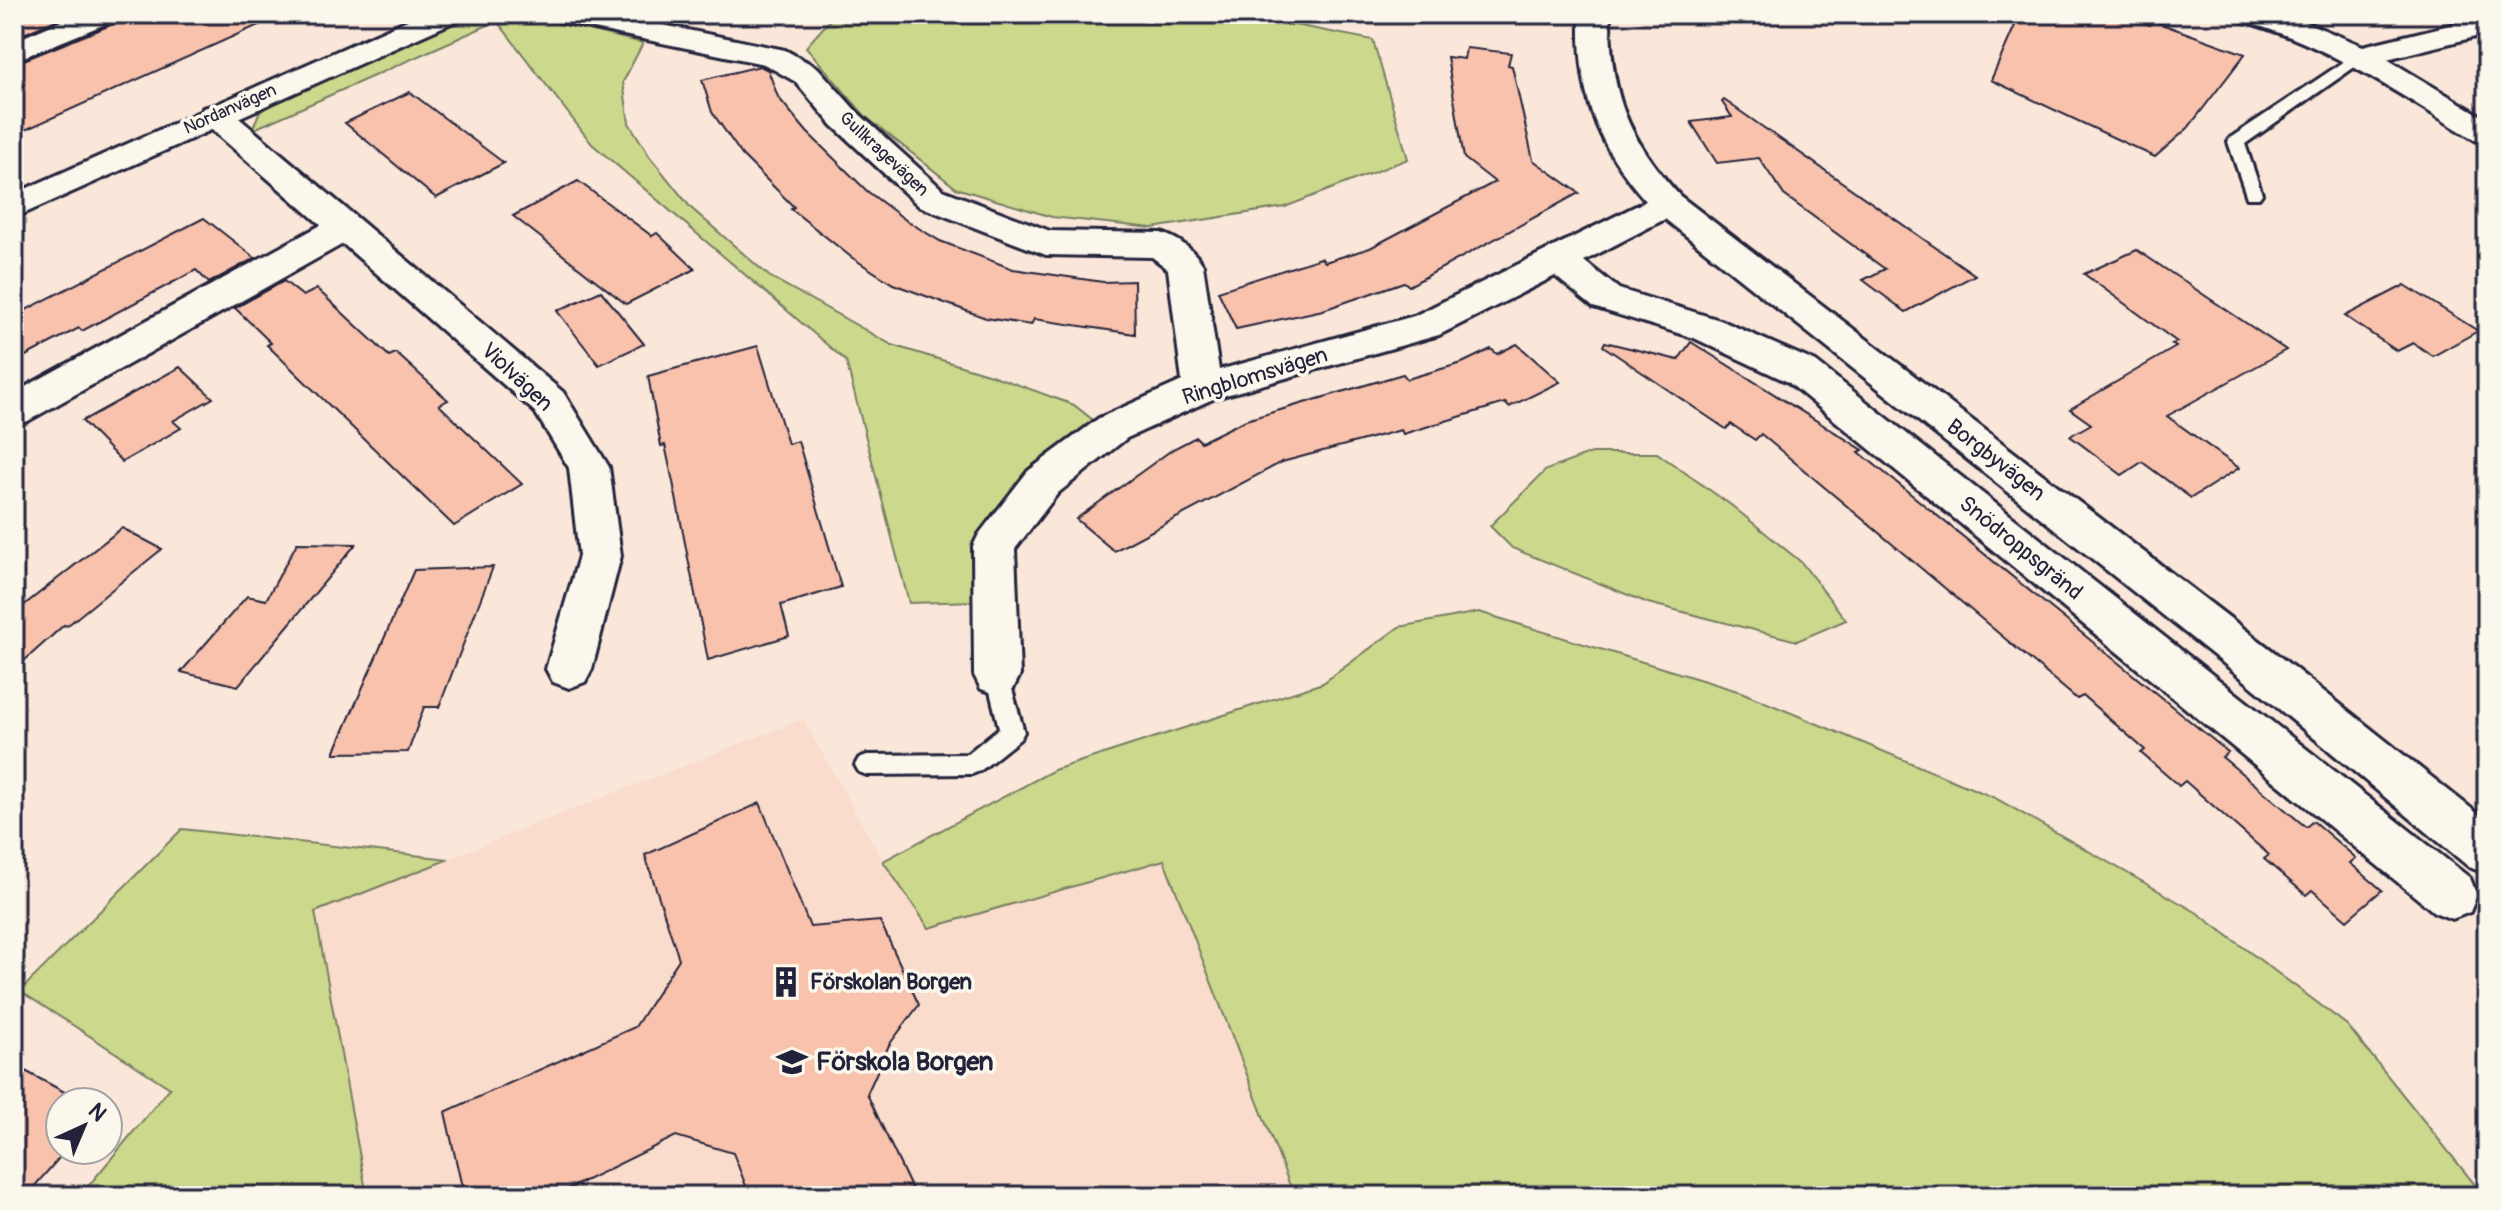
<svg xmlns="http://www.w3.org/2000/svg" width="2501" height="1210" viewBox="0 0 2501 1210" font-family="Pangolin,sans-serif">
<rect width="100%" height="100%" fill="#fae7d9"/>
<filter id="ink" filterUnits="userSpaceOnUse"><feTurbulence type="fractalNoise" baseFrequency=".0125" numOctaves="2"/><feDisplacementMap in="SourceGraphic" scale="16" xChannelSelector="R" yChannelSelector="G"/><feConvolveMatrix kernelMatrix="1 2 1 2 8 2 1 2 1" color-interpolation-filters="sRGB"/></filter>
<g filter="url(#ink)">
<path fill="#fadccc" d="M803,719l80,142 46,67 235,-68 130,336h-927l-52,-285z"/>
<g fill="#ccd88b" stroke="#777d63" stroke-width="2">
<path d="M468,14h83l12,10 80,19 -20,39 6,41 21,34 41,51 78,68 123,69 99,30 83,30 24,19c-28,21 -101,74 -113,104 -9,24 -8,49 -8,73l-68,2 -63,-242 -254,-217 -95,-123 -245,109 7,-17 15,-13z"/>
<path d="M835,14h371l4,4 85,7 78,15 35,119 -123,48 -133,21 -100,-11 -96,-29 -91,-72 -59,-69z"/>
<path d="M1592,453h65l74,52 70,57 45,58 -49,21 -149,-38 -136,-55 -22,-22 56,-56z"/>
<path d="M1479,612l262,80 254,106 201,114 151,113 137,171h-1190l-130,-336 -235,68 -46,-67 171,-91 269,-87 76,-56z"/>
<path d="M182,829l267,30 -134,53 52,284h-287l90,-108 -150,-97z"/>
</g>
<g fill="#f9c2ac" stroke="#22223b" stroke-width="2">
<path d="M14,14h56l-56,24z"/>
<path d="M122,14h161l-269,121v-71l102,-41z"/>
<path d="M2020,14h101l29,11 3,-4 92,33 -57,74 -33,29 -164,-77z"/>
<path d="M1466,48l45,5 -3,12 4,1 21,94 46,33 -170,93 -5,-4 -81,28 -87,19 -18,-38 103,-33 4,4 45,-14 125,-66 -31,-24 -17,-101 17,2z"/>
<path d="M760,66l8,4 10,27 29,35 60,59 40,30 33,20 73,28 90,13 31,-1 1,53 -101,-15 -3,6 -45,-7 -93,-34 -42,-27 -60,-48 3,-2 -52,-52 -30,-43 -10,-32z"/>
<path d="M410,92l94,71 -68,35 -91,-75z"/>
<path d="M1724,100l23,16 228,159 -69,37 -43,-32 22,-11 -101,-74 -25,-37 -42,5 -26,-41 41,-5 -10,-15z"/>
<path d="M578,181l74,55 5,-3 38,36 -69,35 -113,-88z"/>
<path d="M204,218l51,40 -46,25 -13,-13 -114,61 -3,-3 -65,34v-46z"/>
<path d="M2137,250l149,100 -119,66 72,52 -48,30 -49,-36 -20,13 -52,-39 21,-12 -21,-15 106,-62 -4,-3 5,-2 -93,-68z"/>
<path d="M284,281l19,15 14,-7 72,67 7,-3 52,47 -9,5 83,79 -68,42 -187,-181 4,-2 -36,-35z"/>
<path d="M2405,285l73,46 -45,25 -20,-13 -16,8 -52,-35z"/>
<path d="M601,291l43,53 -45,21 -42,-54z"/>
<path d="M1605,342l73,18 13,-18 172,108 -4,2 369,300 -6,5 84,70 7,-6 43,37 -6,5 32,27 -35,30 -35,-30 -6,5 -42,-36 5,-4 -84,-74 -6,5 -38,-33 4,-3 -62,-54 -6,3 -316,-265 -6,6 -24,-16 -5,5 -123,-83z"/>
<path d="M1517,344l43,38 -51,25 -4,-4 -102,31 -2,-4 -119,32 -168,89 -38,-32 97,-70 23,-12 5,5 45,-22 157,-46 4,5 55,-16 29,-14 6,5z"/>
<path d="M758,346l30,98 10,-3 43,146 -60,18 8,31 -81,24 -35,-178 -8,-37 -4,1 -13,-70z"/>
<path d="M180,367l33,31 -40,23 8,7 -59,34 -40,-41z"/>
<path d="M122,528l40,21 -95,77 -3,-1 -50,45v-57z"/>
<path d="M297,543l59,1 -118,142 -57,-14 66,-76 19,4z"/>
<path d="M493,567l-54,140h-15l-16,45 -74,1 80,-183z"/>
<path d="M760,803l50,124 70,-6 39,84 -30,40 -22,49 48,102h-165l-17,-43 -57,-17 -122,60h-90l-19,-84 190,-85 44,-68 -34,-104z"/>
<path d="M14,1065l69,37h-23v48h6l-40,46h-12z"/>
</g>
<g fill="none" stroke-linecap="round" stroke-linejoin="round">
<defs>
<g id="lane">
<path d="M2360,51l6,2v6l-121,85 17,50 -3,4h-12l-19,-56 2,-4z"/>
<path d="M997,665l8,3 3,7 16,57 -4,7 -40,32 -8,3 -105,1 -8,-3 -4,-7 4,-7 8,-3 100,-1 32,-26 -13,-53 3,-7z"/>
</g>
<g id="street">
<path d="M78,14h41l-4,6 -101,41v-20z"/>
<path d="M550,14h59l176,36 33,18 38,43 87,79 107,41 111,2c17,5 33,17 42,32l16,105 195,-54 232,-115c-52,-59 -68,-109 -66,-187h30c0,80 16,123 70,182l589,452 218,173v53l-18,-7 -232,-193 -572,-455 -81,42 35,28 101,31 96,42 654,516 7,17 -7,17 -18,7 -18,-7 -646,-530 -94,-44 -101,-31 -38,-31 -116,59 -224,63 -88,40 -69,55 -43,56 5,126 -7,14 -16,5 -16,-5 -7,-14 -1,-129 6,-12 49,-63 71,-53 83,-37 -14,-112 -16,-12 -106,-2 -127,-49 -87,-81 -36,-43 -32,-18 -199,-41 -11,-3z"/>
<path d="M2235,14h51l77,32 124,-30v18l-100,25 100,60v24l-12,-3c-76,-46 -149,-97 -236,-120z"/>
<path d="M215,105l12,3 336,284 46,75 12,89 -29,113 -7,13 -16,6 -16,-6 -7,-13 33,-113 -10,-88 -34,-56 -192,-168 -315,177 -14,4v-32l307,-168 -118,-103 -4,-7 4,-7z"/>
</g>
<path id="secondary" d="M421,14h41l-4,6 -444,198v-24z"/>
</defs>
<use href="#lane" stroke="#22223b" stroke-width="6"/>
<use href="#street" stroke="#22223b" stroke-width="6"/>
<use href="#secondary" stroke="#22223b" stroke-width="6"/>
<use href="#lane" fill="#fbf7ec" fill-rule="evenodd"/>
<use href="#street" fill="#fbf7ec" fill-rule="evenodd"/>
<use href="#secondary" fill="#fbf7ec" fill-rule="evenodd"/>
</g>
</g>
<defs>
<symbol id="building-bare" viewBox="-9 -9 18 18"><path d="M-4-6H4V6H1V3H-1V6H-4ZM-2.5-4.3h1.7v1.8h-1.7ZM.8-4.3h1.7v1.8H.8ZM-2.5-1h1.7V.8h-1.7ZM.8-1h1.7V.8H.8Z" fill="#22223b" stroke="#fbf7ec" stroke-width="2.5" paint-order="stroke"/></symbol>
<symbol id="school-bare" viewBox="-9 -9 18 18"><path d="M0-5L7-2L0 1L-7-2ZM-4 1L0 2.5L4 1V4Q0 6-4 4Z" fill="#22223b" stroke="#fbf7ec" stroke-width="2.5" paint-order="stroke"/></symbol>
</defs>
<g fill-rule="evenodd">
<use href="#building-bare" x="764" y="960" width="44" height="44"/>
<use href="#school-bare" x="770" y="1040" width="44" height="44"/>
</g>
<g text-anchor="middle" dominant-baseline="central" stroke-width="7" stroke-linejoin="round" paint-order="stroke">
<g font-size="18" fill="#22223b" stroke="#fbf7ec">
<text transform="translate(230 109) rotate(-24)">Nordanvägen</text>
<text transform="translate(884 154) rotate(43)">Gullkragevägen</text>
</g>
<g font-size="22" fill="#22223b" stroke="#fbf7ec">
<text transform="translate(1255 376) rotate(-17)">Ringblomsvägen</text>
<text transform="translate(517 377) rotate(43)">Violvägen</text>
<text transform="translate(1996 460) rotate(38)">Borgbyvägen</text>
<text transform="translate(2021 548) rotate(39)">Snödroppsgränd</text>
</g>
<g font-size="22" font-weight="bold" fill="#22223b" stroke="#fbf7ec" text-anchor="start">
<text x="810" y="982">Förskolan Borgen</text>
</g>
<g font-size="26" font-weight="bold" fill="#22223b" stroke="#fbf7ec" text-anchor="start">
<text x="816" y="1062">Förskola Borgen</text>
</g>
</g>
<rect width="2501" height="1210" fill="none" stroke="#fbf7ec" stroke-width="48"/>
<rect x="24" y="24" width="2453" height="1162" fill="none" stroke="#22223b" stroke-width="3" filter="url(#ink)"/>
<g transform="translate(84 1126) rotate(44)"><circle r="38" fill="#fbf7ec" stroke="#a4a2a5" stroke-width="2"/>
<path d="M0-6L14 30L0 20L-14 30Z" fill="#22223b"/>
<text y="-12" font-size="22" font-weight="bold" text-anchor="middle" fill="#22223b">N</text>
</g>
</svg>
